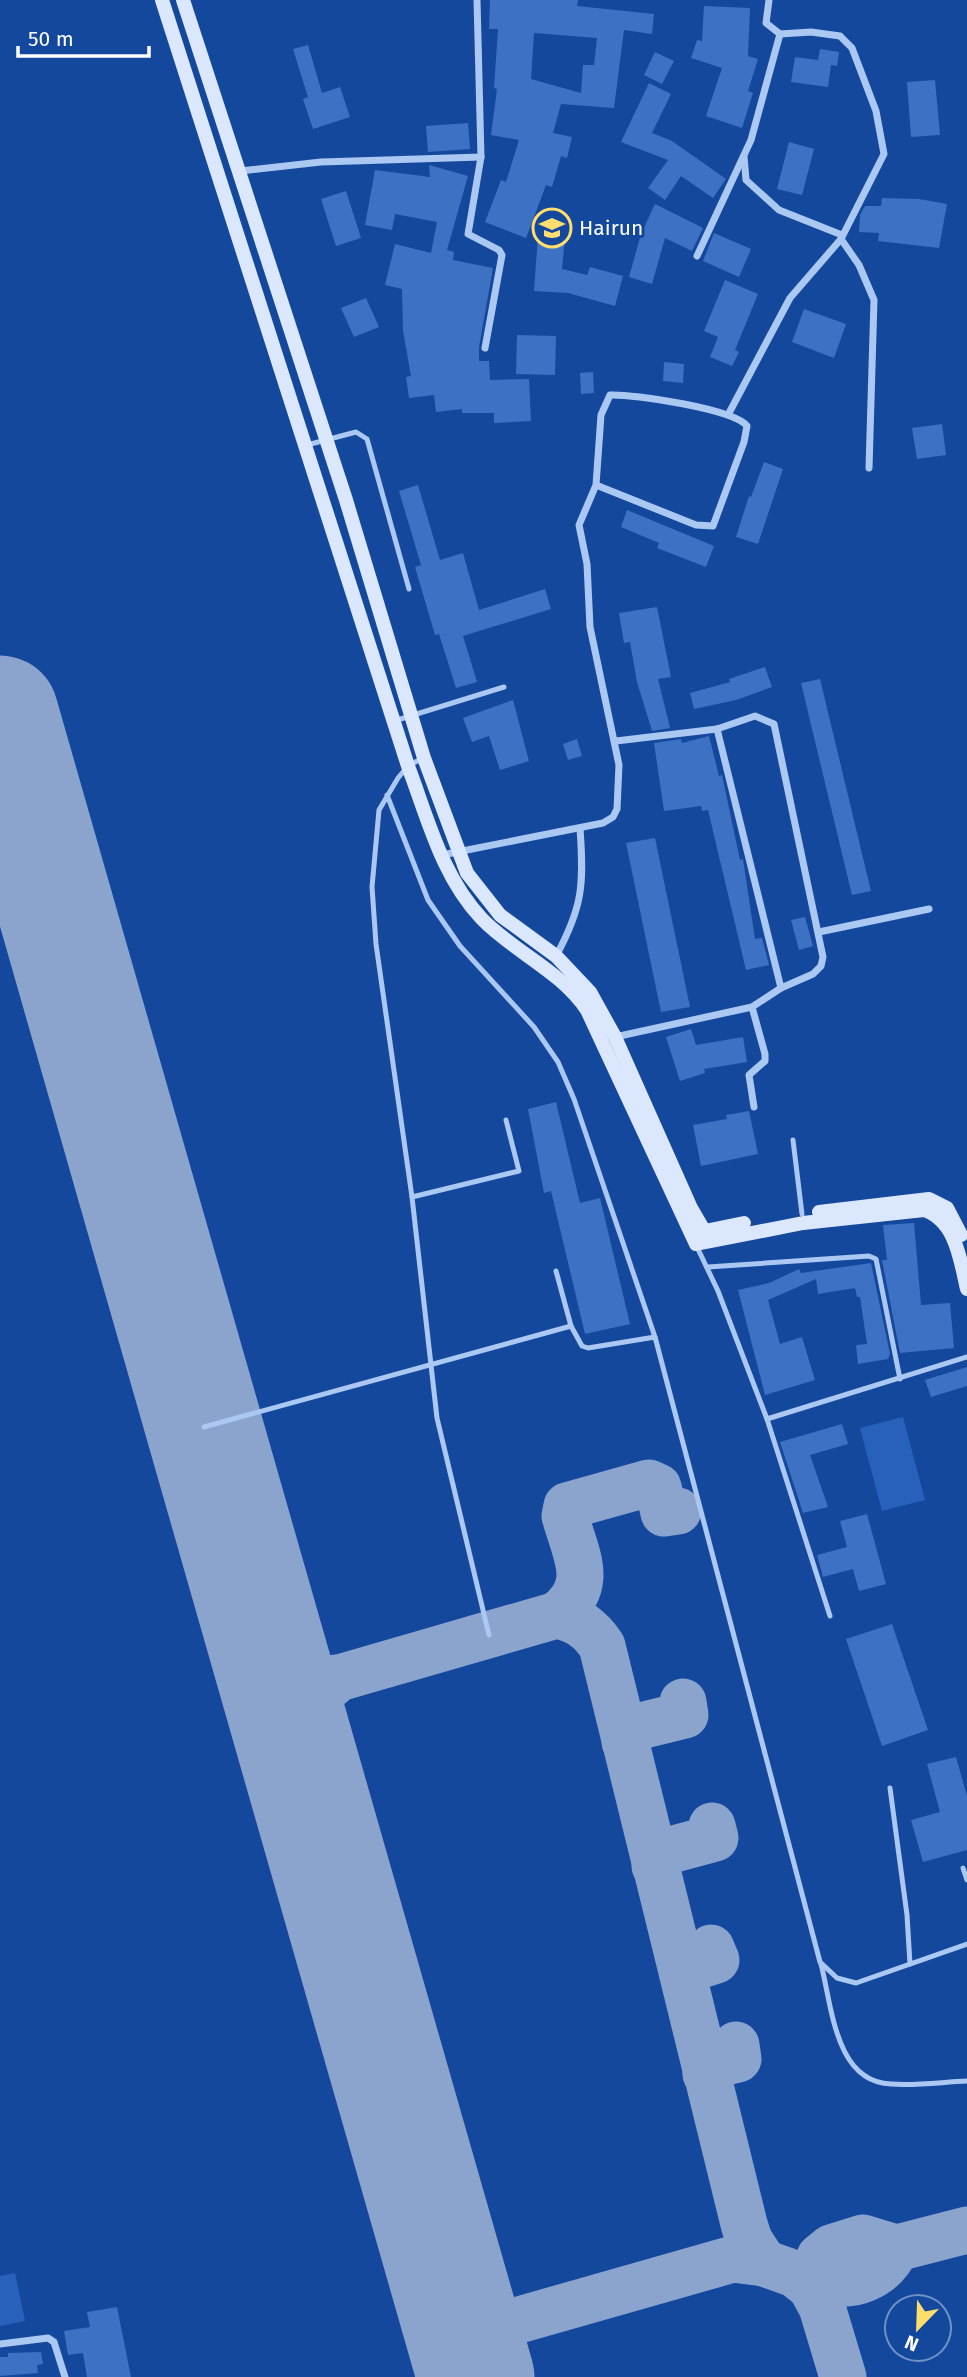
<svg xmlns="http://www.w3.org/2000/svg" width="967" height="2377" viewBox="0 0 967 2377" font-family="'Fira Sans',sans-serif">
<rect width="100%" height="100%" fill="#14489d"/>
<g fill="#2761bb">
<path d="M903,1417l22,83 -43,11 -22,-83z"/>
<path d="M15,2273l10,48 -25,5v-50z"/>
</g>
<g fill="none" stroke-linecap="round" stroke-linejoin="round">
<g stroke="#8aa4ce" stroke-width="47">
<path d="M557,1615c39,-30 19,-59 8,-99l2,-10 82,-23 9,4 6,26 14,-2"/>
<path d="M266,1645c20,23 42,36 73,33"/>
<path d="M625,1742l7,-14 53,-13 -2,-13"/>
<path d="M297,1753c7,-40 10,-50 42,-75l218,-63c21,5 33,13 45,31l142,578 5,16 15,23"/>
<path d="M655,1866l8,-14 52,-14 -3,-12"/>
<path d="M684,1977l7,-9 25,-8 -5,-12"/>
<path d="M706,2074l8,-9 24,-6 -2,-14"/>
<path d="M866,2256l101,-26"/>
<path d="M817,2268l6,11c28,12 61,-3 73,-31l-33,-10 -32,10 -11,9 -3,11 5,39"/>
<path d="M449,2284c16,23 35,34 63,38"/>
<path d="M482,2377l14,-40 16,-15 221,-63 31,4 31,11 16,13 11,20 21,70"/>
</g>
<path stroke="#8aa4ce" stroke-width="117" d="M0,714l476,1663"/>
</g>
<g fill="#3d71c4" fill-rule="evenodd">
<path d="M490,0h88l-1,6 77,8 -2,20 -28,-4 -10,78 -53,-4 -8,29 19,4 -5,21 -6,-2 -9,31 -6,-2 -20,53 -41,-16 16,-42 5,2 13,-42 -28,-5 6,-46 -3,-1 4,-59h-9zM534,33l63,5 -3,27h-11l-2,28 -50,-14z"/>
<path d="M704,6l46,2 -2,48 10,3 -10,32 5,2 -11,35 -36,-12 16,-48 -31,-10 6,-18 5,1z"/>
<path d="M308,45l14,48 18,-6 10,30 -37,12 -10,-30 5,-2 -15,-48z"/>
<path d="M820,49l19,3 -2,14 -6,-1 -3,22 -37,-5 4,-25 23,3z"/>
<path d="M655,52l19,9 -12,23 -18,-9z"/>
<path d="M935,80l5,55 -29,2 -4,-55z"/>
<path d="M649,83l22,11 -19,39 20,8 54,38 -13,19 -32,-22 -16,24 -17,-12 20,-28 -47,-18z"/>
<path d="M468,123l2,26 -42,3 -2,-26z"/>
<path d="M789,142l25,7 -12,46 -25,-6z"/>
<path d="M429,165l39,11 -21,74 7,2 -1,8 40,8 -14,79v14h10l1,19 39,-1 2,42 -37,2v-10h-32v-4l-26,3 -2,-17 -25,3 -3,-21 5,-1 -8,-45 -1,-42 -17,-4 10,-41 36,9 6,-31 -42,-8 -3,16 -27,-5 10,-55 55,7z"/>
<path d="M346,191l15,47 -25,8 -15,-47z"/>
<path d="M882,198l37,1 28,5 -8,44 -61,-7 1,-8 -20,-1 1,-17 5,-9h16z"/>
<path d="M655,204l48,24 -11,23 -27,-13 -13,46 -23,-7 12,-43z"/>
<path d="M714,233l37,16 -12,28 -36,-16z"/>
<path d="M538,236l27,2 -3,31 25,6 3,-8 33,9 -8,30 -47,-13 -34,-2z"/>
<path d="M725,280l33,14 -23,56 4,2 -7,14 -22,-9 8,-20 -14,-6z"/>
<path d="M366,298l13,29 -25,10 -13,-29z"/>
<path d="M804,309l42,15 -12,34 -42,-16z"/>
<path d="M517,335l39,1 -1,39 -39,-1z"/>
<path d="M664,362l20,2 -1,19 -20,-2z"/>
<path d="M593,372l1,21 -13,1 -1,-21z"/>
<path d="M942,424l4,31 -29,4 -5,-31z"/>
<path d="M764,462l19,7 -25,75 -22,-7 13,-41 2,1z"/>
<path d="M418,485l22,75 23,-7 16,57 66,-21 6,20 -88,27 14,46 -21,6 -17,-54 -4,1 -20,-68 6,-2 -22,-74z"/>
<path d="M627,510l87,36 -8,21 -49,-19 2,-5 -38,-16z"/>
<path d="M657,607l14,70 -13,2 12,49 -18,3 -15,-49 -7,-40 -6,1 -5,-30z"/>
<path d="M765,667l7,20 -36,13 -42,9 -4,-16 40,-11 -1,-3z"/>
<path d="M820,679l51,212 -19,4 -51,-212z"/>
<path d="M513,700l16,61 -29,9 -11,-34 -17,6 -9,-24z"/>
<path d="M709,736l10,40 3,-1 18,85 3,-1 12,80 7,-1 7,27 -23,5 -38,-160 -6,1 -1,-5 -37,5 -10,-68 27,-4 1,4z"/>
<path d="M577,739l5,17 -14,4 -5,-16z"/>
<path d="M655,838l35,169 -29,5 -35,-169z"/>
<path d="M805,917l8,29 -14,4 -8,-30z"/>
<path d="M691,1029l5,16 47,-8 4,25 -43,7 1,4 -25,8 -14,-44z"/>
<path d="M556,1102l24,101 20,-5 30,126 -45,10 -34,-143 -7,2 -16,-84z"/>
<path d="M749,1111l9,43 -57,12 -8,-41 34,-6 -1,-4z"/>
<path d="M914,1223l7,82 29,-2 4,45 -54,5 -18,-93h5l-4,-35z"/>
<path d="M871,1263l19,91 -2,5 -30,5 -2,-19 11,-1 -7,-47h-3l-2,-9 -37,6 -2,-15 -48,21 12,44 22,-7 13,43 -50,15 -27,-105 31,-7 30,-14 2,4z"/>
<path d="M967,1367v19l-36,11 -6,-17z"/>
<path d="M842,1424l6,20 -38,11 18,52 -25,6 -23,-71z"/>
<path d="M867,1514l19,70 -27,7 -6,-22 -30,8 -6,-22 30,-8 -7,-26z"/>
<path d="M892,1624l36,106 -46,16 -36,-107z"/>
<path d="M956,1757l11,39v54l-44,12 -12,-42 29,-8 -13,-48z"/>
<path d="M117,2307l14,70h-44l-4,-24 -15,2 -4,-24 26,-4 -3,-15z"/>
<path d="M41,2352l2,12 -6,1 1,8 -38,3v-19h8v-4z"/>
</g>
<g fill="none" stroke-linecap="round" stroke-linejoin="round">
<g stroke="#abc8f3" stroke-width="5">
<path d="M307,445l49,-13 11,7 42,150"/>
<path d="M394,721l110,-34"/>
<path d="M421,759l-13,7 -10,12 -19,32 -7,77 4,57 36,253 25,221 52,217"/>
<path d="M387,795l41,105 32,46 74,81 24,35 16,37 81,238"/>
<path d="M793,1140l9,74"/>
<path d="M412,1197l107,-26 -13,-51"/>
<path d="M697,1247l21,44 49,128 200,-62"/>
<path d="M708,1267l161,-11 7,3 24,120"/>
<path d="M556,1271l15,55"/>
<path d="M767,1419l63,197"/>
<path d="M204,1427l367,-101 11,20 6,2 67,-11 165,625 17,16 19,5 111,-39"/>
<path d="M890,1788l17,127 3,49"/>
<path d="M963,1868l4,12"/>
<path d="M821,1964c11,42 14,118 70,120 25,2 51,-2 76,-3"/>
</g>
<g stroke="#abc8f3" stroke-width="7">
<path d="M744,156l2,24 33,30 63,25"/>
<path d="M481,157l-13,77 31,16 3,5 -17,93"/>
<path d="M240,171l81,-9 160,-5 -4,-157"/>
<path d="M841,239l18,26 15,35 -5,168"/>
<path d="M697,256l54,-116 29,-106"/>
<path d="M728,415l62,-117 51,-59 43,-85 -8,-43 -24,-63 -12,-12 -29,-4 -31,2 -14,-11 3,-23"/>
<path d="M717,729l64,259"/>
<path d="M442,855l161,-32 10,-6 4,-8 2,-44 -29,-138 -3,-63 -8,-39 17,-40 5,-70 9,-20c24,-1 124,14 137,31l-3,16 -31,84 -17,-1 -100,-40"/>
<path d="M819,932l110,-23"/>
<path d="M555,958c28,-51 29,-73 25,-130"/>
<path d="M752,1007l13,47v7l-16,14 5,32"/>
<path d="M615,1037l137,-30 29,-19 32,-14 8,-8 2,-9 -49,-233 -19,-8 -38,13 -101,12"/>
<path d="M0,2344l48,-6 6,4 11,35"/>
</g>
<g stroke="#dbe7fd" stroke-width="14">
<path d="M162,0l246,766c20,53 34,111 74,153 32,33 79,52 105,91l109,234 107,-21 121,-13c32,11 36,49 43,79"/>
<path d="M183,0l163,500 78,258 43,115 33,42 56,41 34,36 25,45 76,171 18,31"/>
<path d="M819,1212l110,-13 18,9 14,27"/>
<path d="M695,1233l49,-10"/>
</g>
</g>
<defs>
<symbol id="university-ring" viewBox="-11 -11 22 22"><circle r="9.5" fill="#14489d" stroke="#ffde6d" stroke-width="1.5"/><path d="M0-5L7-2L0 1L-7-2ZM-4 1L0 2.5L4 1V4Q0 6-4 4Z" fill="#ffde6d"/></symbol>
</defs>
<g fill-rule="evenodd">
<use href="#university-ring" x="530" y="206" width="44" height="44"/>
</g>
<g text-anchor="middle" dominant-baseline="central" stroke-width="6" stroke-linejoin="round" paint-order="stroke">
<g font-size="21" fill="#fff" stroke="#14489d" text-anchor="start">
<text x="579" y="228">Hairun</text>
</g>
</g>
<g transform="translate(918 2328) rotate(203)"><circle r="33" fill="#14489d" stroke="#7291c4" stroke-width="2"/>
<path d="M0-5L12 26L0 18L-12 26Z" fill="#ffde6d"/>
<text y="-10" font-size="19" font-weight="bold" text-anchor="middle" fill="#ffffff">N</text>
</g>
<path d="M18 46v10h131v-10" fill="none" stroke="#ffffff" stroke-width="3.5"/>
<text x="28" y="46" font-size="21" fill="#ffffff" stroke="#14489d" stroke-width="5" paint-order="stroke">50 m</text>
</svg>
